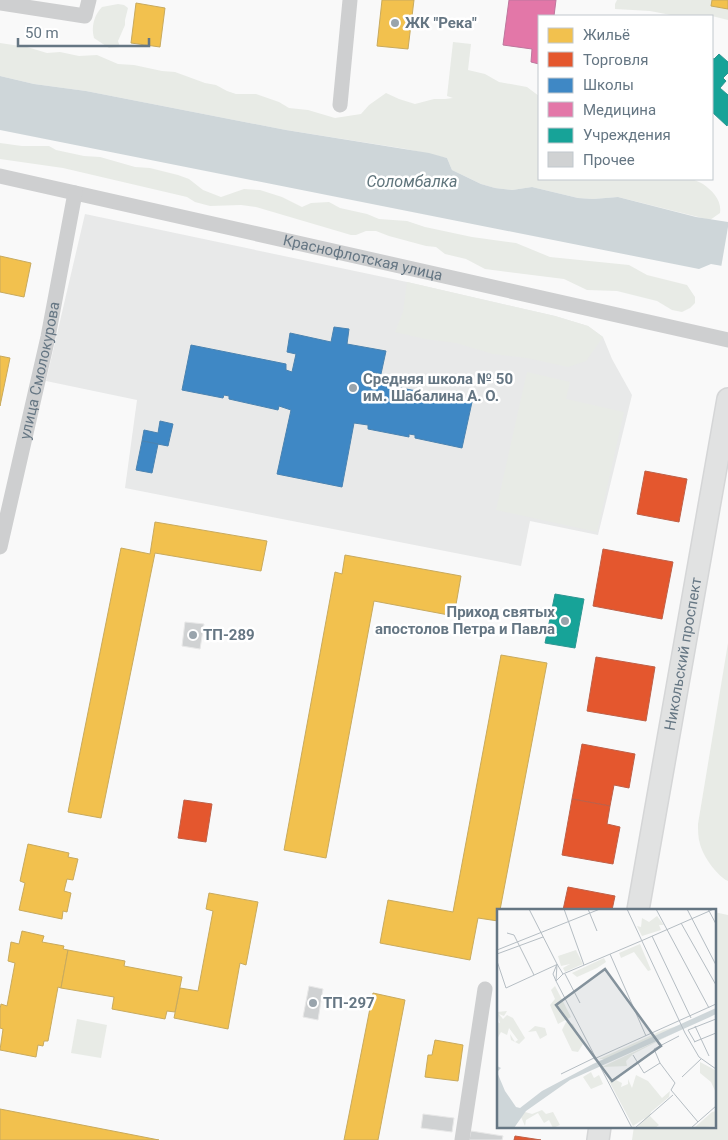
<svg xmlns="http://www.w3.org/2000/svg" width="728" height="1140" viewBox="0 0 728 1140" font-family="Roboto,sans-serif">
<rect width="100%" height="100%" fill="#f9f9f9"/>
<path fill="#e8e9e9" d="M85,214l322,68 148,34 33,10 15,11 9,22 20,36 -34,140 -68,-14 -9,45 -396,-78 12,-88 -91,-19z"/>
<g fill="#e8ebe6">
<path d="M617,0h111v20l-20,-5 -32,1 -26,-5 -35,-2v-5z"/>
<path d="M118,4l6,1 4,3 -3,12v5l-7,16 2,6 -11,1 -15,-10c-3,-11 0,-23 8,-31z"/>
<path d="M453,42l18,2 -3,26 17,4 14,8 28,5 12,9v83h153c4,2 8,3 11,5 10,7 19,17 17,29l-10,7 -92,-23 -25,2 -15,-1 -46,-11 -20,3 -17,-2 -14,-4 -29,-14 -5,-12 -41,-9 -120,-19 -200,-39 -52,-7 -34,-8v-33l27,4 20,6 13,-1 19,4 18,-1 21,9 16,1 28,6 13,1 30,11 11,2 11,6 9,3h20l23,8 10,6 19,2 27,8 26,-4 8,-9 17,-12 13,6 16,5 19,-5h11l8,-1 -6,-2z"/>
<path d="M0,143l22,3h27l7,4 28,6 16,1 35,10 15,1 28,7 11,4 14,11 18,7 23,-8 16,1 22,7 20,10 9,-4 18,-1 11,6 27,6 12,5 28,2 18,6 47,10 44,6 34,14 79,8 18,10 40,10 8,12v6l-5,5 -8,4 -10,-2 -15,-9 -40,-10 -30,-1 -23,-11 -79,-10 -19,-10 -21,-5 -9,-7 -10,-1 -37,-10 -13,-5h-10l-10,4h-5l-95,-28 -15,-2 -31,1 -15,-4 -8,-5 -124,-29 -63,-9z"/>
<path d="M407,282l148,34 33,10 15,11 -17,24 -18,6 -41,-9 -34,-4 -37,-11 -31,-4 -30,-7 8,-20z"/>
<path d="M527,372l43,10 -4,17 58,13 -27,120 -101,-22z"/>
<path d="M728,643v238c-11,-5 -25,-25 -28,-37 -2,-6 -2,-14 -2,-20z"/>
<path d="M714,912l14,3v225h-96l2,-14h80z"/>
<path d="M77,1019l30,6 -6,33 -30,-5z"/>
</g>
<path fill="#ced6d9" d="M0,76l34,8 52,7 200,39 143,23 18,5 5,12 29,14 14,4 17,2 20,-3 46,11 15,1 25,-2 78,20 32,5v45l-17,-3 -12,5 -699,-139z"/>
<path fill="#f9f9f9" d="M728,227v42l-7,-1z"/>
<g fill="#f2c14e" stroke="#c8aa5e">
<path d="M382,0h32l-6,49 -31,-3z"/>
<path d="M712,0h16v9l-17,-3z"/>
<path d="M136,3l29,5 -5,39 -29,-4z"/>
<path d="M0,256l31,7 -7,34 -24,-5z"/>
<path d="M0,356l10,2 -10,48z"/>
<path d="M155,522l112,19 -6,30 -106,-18 -54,265 -33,-6 53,-264 29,6z"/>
<path d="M345,555l116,21 -7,40 -80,-15 -48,257 -42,-8 51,-278 7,2z"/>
<path d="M501,655l46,8 -47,247h-2v11l-20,-3 -8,42 -90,-17 8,-43 65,12z"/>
<path d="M28,844l41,9 -1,4 10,2 -5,21 -6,-1 -3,12 7,2 -4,19 -4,-1 -1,8 -43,-9 6,-27 -5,-2z"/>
<path d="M209,893l49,9 -12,63 -6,-2 -12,66 -54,-11 6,-30 18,3 15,-80 -7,-2z"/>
<path d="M22,931l22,5 -2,6 22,4 -1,3 5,1 -7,38 -3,-1 -10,54h-4l-1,5 -5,-1 -2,12 -36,-7 3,-21 -3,-1v-19l1,-5 6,2 8,-43 -7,-2 3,-19 8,2z"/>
<path d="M68,950l57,11 -1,5 58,11 -7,35 -8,-1 -2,8 -53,-10 2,-12 -53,-9z"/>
<path d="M373,993l32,7 -27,140h-34z"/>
<path d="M435,1040l28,5 -5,36 -33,-4 3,-22h4z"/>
<path d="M0,1109l159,31h-159z"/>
</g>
<g fill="#e4572e" stroke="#be6048">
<path d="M645,471l42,8 -8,43 -42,-8z"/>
<path d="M603,549l70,13 -11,57 -69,-13z"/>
<path d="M596,657l59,10 -9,54 -59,-10z"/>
<path d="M582,744l53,10 -6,34 -15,-3 -4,21 -38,-7z"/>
<path d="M572,799l38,7 -3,18 13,3 -7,37 -51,-9z"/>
<path d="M184,800l28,4 -6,38 -28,-4z"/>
<path d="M568,887l47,9 -3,14h-49z"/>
<path d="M515,1136l26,4h-27z"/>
</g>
<g fill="#3f88c5" stroke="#4a83b1">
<path d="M334,327l15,2 -2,15 39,7 -5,23 -10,-2 -3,15 7,2 1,-6 96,19 -10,46 -47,-10v-3l-6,-1v3l-41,-8v-4l-14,-2 -12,64 -65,-13 14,-64 -12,-4 -1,4 -49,-11v-3l-5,-1 -1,3 -41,-8 9,-45 95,19v6l6,2 4,-18 -9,-2 3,-19 41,9z"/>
<path d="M160,421l13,3 -5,22 -26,-5 2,-11 14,3z"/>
<path d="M142,441l16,3 -6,29 -16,-3z"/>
</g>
<path fill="#e377a8" stroke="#bd779d" d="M509,0h47l-2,16h-15v48l-8,-2 1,-13 -29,-4z"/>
<g fill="#17a398" stroke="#2e9692">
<path d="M719,54l9,8v11l-5,5 3,3 -6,7 8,7v29l-1,2 -15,-14v-54l2,1z"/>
<path d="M555,594l29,5 -9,49 -30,-5z"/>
</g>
<g fill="#d0d2d3" stroke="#e8e8e8">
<path d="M185,622l19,2 -4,25 -18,-3z"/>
<path d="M309,986l14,3 -5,31 -15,-3z"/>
<path d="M423,1114l31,4 -2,14 -31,-4z"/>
<path d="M471,1131l32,5 -1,4h-33z"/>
</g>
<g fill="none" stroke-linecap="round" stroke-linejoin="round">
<defs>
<g id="secondary">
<path id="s3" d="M638,910l90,-511"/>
<path d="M598,1140l2,-14"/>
</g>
</defs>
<use href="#secondary" stroke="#d5d6d7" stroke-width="24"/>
<g stroke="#cecfd0" stroke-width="15">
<path d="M0,3l85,13 4,-16"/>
<path d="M340,105l10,-105"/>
<path id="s1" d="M0,176l728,164"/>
<path id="s2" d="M0,547l48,-210 27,-144"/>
<path d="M462,1140l23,-151"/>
</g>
<use href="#secondary" stroke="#e1e2e2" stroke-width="21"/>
</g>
<g fill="#99a4ac" stroke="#fff" stroke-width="2">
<circle cx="395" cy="23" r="5"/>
<circle cx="353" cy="388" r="5"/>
<circle cx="565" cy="621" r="5"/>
<circle cx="193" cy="635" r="5"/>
<circle cx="313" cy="1003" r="5"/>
</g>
<g text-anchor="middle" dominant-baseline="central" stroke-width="5" stroke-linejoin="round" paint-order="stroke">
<g font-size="15" font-weight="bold" fill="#657683" stroke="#fff" text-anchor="start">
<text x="405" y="23">ЖК "Река"</text>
<text x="363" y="379">Средняя школа № 50<tspan x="363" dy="17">им. Шабалина А. О.</tspan></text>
<text x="555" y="612" text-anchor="end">Приход святых<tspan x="555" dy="17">апостолов Петра и Павла</tspan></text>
<text x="203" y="635">ТП-289</text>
<text x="323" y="1003">ТП-297</text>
</g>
<g font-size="15" fill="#657683" stroke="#fff">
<text stroke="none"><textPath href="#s1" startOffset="372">Краснофлотская улица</textPath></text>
<text stroke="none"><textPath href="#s2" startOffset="181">улица Смолокурова</textPath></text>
<text stroke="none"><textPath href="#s3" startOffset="260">Никольский проспект</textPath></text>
</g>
<g font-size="16" font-style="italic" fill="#60757c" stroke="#fff">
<text x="412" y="181">Соломбалка</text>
</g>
</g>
<g transform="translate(497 909)">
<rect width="219" height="219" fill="#f9f9f9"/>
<path d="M160,7l7,9h-5l2,5 -19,6 -5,-10 4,1 1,-9 7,4zM143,35l11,26 -3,1 -14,-19 -13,6 -2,-5zM79,41l7,14 -18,8 -2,-4 7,-4 -9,2 -3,-10zM107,49l2,4 -9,6 -20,9 -5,-4zM58,77l16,31 -13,7 -8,-19 5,-6 -4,-9zM10,102l-3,5 -5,-2 4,5 4,-4 6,3 12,20 -6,6 -8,-4 -1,-6 5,8 3,-2 -9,-12 -2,7 -6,-3 -4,7v-17l3,1 -3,-11zM69,113l7,2 10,20 -5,8 -6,-1 -10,-21zM38,117l10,2 2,7 -7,4 -4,-8 -8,1zM181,117l-73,33h-6l64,-29zM183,121l-47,24 -7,7 1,5 -25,1zM203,153l15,8 1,23 -5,-11 -11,-9zM94,163l3,6 5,-3 4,9 -12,5 -8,-12zM122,166l1,3 -4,2 6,3 -1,4 7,-3v-5l4,9 4,-13 12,6 14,17 8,-7 -1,6 -18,15 -1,4 9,9 -4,3h-18l8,-10 -12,8 -24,-45zM45,201l4,4 7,-2 7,13 -7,3 -4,-8 -5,3 -6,-10 -12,7 -1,6 -4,-9 4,-5 7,2zM219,202v15l-22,2 18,-16z" fill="#e8ebe6"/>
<path d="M219,99v6l-6,3 -140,63 -44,31 -12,17h-17v-62l4,2 -4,4 8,19 11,16 4,1 22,-17 51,-27z" fill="#ced6d9"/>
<path fill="none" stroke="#b5bdc3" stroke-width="1" d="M32,0l28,55 -1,17 76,147M67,0l20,56M91,0l9,22M130,0l58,124 14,24 17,12M159,0l53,99M190,0l29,56M211,0l8,15M184,14l35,62M10,24l7,2 20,40M155,27l39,82M144,32l73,-32M0,41l103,-41M0,45l46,-17M113,45l36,82M0,52l9,27 50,-23M60,55l6,10 -7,7 -3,-7zM66,65l78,-33M68,65l15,29M198,117l14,30M182,127l-25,13 6,14 15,20 -4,7 27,32M197,133l22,-9M198,133l-7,-12 28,-11M136,146l11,18 16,-10M97,150l122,-55M64,165l33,-16M185,168l19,-18M138,219l38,-33M194,219l25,-22"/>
<path fill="#84929c" fill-opacity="0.15" stroke="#84929c" stroke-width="2.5" d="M108,60l56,77 -49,35 -56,-76z"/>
<rect width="219" height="219" fill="none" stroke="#657683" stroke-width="2.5"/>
</g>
<rect x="538" y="15" width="175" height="165" fill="#ffffff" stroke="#c1c8cd"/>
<rect x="548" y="28" width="25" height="15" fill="#f2c14e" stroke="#c1c8cd"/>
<text x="583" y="40" font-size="15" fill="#657683">Жильё</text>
<rect x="548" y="52" width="25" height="15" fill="#e4572e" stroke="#c1c8cd"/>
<text x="583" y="65" font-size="15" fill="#657683">Торговля</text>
<rect x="548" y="78" width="25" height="15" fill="#3f88c5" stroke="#c1c8cd"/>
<text x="583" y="90" font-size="15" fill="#657683">Школы</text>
<rect x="548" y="102" width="25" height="15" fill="#e377a8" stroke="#c1c8cd"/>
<text x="583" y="115" font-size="15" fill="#657683">Медицина</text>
<rect x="548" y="128" width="25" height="15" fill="#17a398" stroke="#c1c8cd"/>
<text x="583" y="140" font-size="15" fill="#657683">Учреждения</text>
<rect x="548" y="152" width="25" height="15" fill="#d0d2d3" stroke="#c1c8cd"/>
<text x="583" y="165" font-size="15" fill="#657683">Прочее</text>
<path d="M18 38v8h131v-8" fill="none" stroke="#657683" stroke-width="2.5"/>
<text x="25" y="38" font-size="15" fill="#657683" stroke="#ffffff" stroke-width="4" paint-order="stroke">50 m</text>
</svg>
